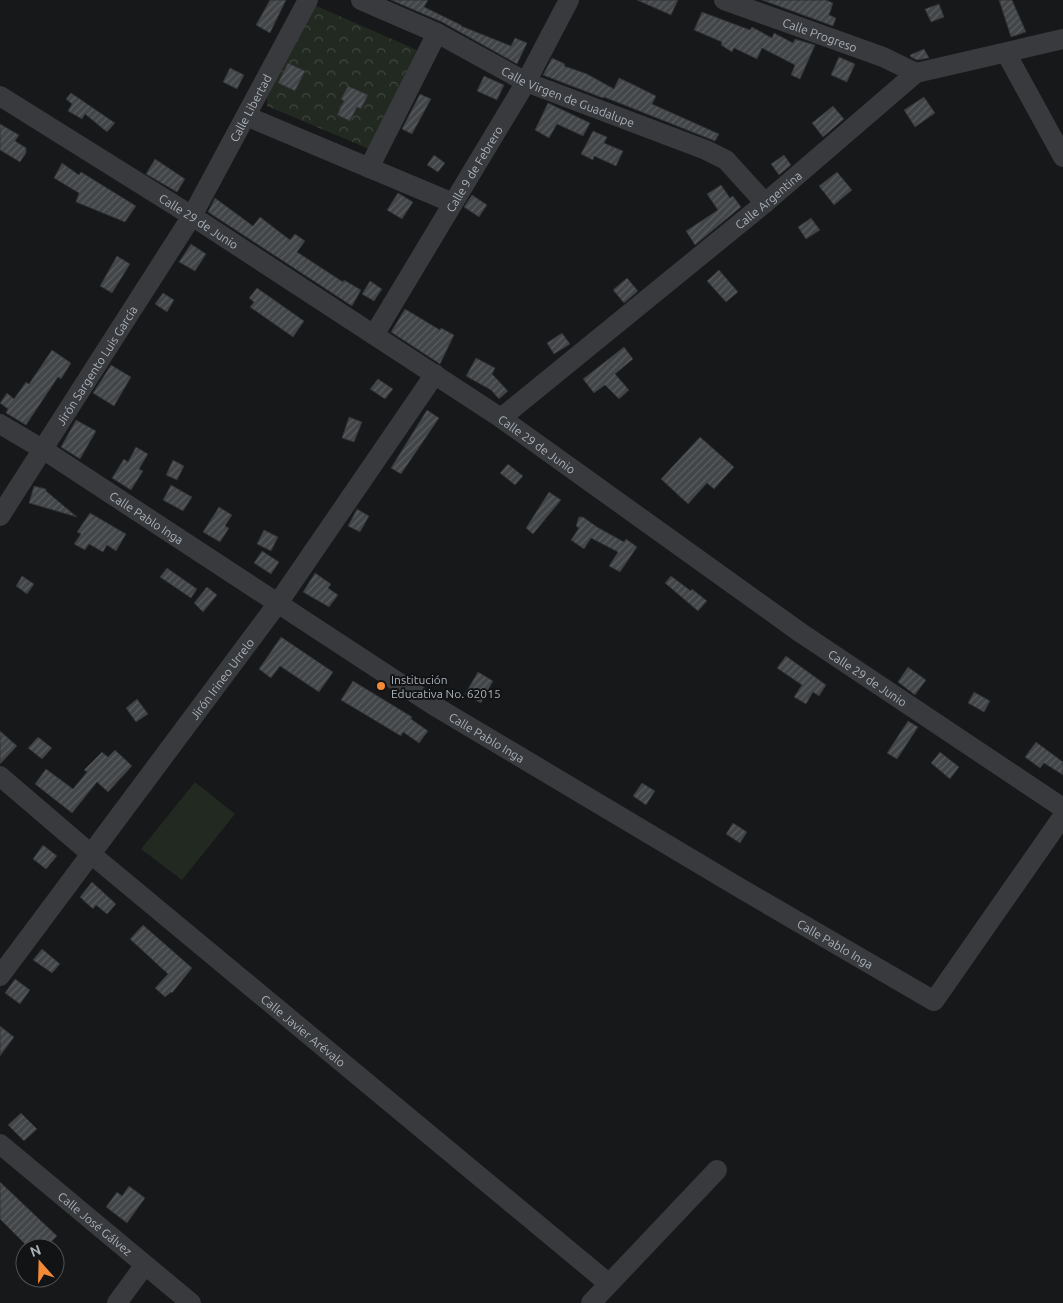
<svg xmlns="http://www.w3.org/2000/svg" width="1063" height="1303" viewBox="0 0 1063 1303" font-family="Ubuntu,sans-serif">
<defs>
<pattern id="forest-crowns" width="20" height="18" patternUnits="userSpaceOnUse" patternTransform="scale(1.25)"><rect width="20" height="18" fill="#222921"/><path d="M2 6a3 3 0 1 1 6 0M12 15a3 3 0 1 1 6 0" fill="none" stroke="#3f463f"/></pattern>
<pattern id="building-hatch" width="6" height="6" patternUnits="userSpaceOnUse" patternTransform="scale(1.25)"><rect width="6" height="6" fill="#434649"/><path d="M-1 1l2-2M0 6l6-6M5 7l2-2" fill="none" stroke="#5b5e61"/></pattern>
</defs>
<rect width="100%" height="100%" fill="#171819"/>
<path fill="#222921" d="M195,782l40,32 -53,66 -41,-31z"/>
<path fill="url(#forest-crowns)" d="M312,4l105,46 -48,99 -102,-43v-11z"/>
<g fill="url(#building-hatch)" stroke="#313235">
<path d="M270,0h16l-16,33 -14,-8z"/>
<path d="M391,0h37l-4,7 37,18v1l50,20 4,-8 12,5 -10,21 -75,-42z"/>
<path d="M637,0h41l-7,15z"/>
<path d="M762,0h64l7,3 -4,12 7,3 -3,8z"/>
<path d="M999,0h13l14,32 -15,5z"/>
<path d="M939,4l5,13 -13,5 -6,-13z"/>
<path d="M702,12l48,18 2,-3 20,11 2,-5 19,10 2,-4 20,6 -15,34 -9,-4 4,-10 -33,-17 -5,11 -23,-11 -2,4 -11,-7 1,-3 -28,-12z"/>
<path d="M924,49l5,9 -12,2 -6,-3 -1,-2z"/>
<path d="M839,57l16,7 -8,18 -16,-7z"/>
<path d="M552,58l13,6 -1,2 23,8 27,15 5,-11 15,7 22,11 -4,8 67,30 -4,7 -111,-44 -1,1 -60,-23z"/>
<path d="M288,63l17,8 -10,20 -17,-8z"/>
<path d="M230,68l14,7 -7,14 -14,-7z"/>
<path d="M484,76l20,9 -7,15 -20,-9z"/>
<path d="M348,86l20,9 -7,14 -4,-2 -7,14 -13,-6 7,-14 -3,-2z"/>
<path d="M71,93l44,30 -8,9 -22,-18 -3,5 -14,-8 4,-7 -6,-5z"/>
<path d="M420,94l11,5 -19,35 -10,-5z"/>
<path d="M924,97l11,16 -20,14 -11,-17z"/>
<path d="M548,103l42,20 -7,13 -26,-12 -8,14 -14,-8z"/>
<path d="M833,106l11,13 -21,18 -11,-14z"/>
<path d="M0,124l19,11 -4,6 11,7v5l-6,9 -20,-12z"/>
<path d="M593,131l14,6 -3,6 19,8 -7,15 -22,-10 -1,4 -12,-6z"/>
<path d="M434,155l11,8 -7,9 -11,-7z"/>
<path d="M784,155l7,10 -12,10 -8,-11z"/>
<path d="M155,159l30,20 -8,13 -31,-18z"/>
<path d="M62,163l17,12 2,-3 55,34 -11,16 -49,-20 3,-9 -25,-15z"/>
<path d="M837,172l15,18 -18,15 -15,-19z"/>
<path d="M721,185l9,13 3,-2 8,11 -46,38 -9,-14 32,-21 -11,-16z"/>
<path d="M398,193l15,9 -11,17 -15,-9z"/>
<path d="M472,195l15,10 -8,12 -15,-10z"/>
<path d="M215,198l38,28 7,-9 30,23 5,-6 10,7 -8,11 46,30 1,-2 17,10 -9,16 -144,-94z"/>
<path d="M811,218l9,12 -14,9 -8,-12z"/>
<path d="M191,244l15,10 -11,17 -16,-9z"/>
<path d="M117,256l13,8 -18,29 -12,-7z"/>
<path d="M719,270l19,22 -12,10 -19,-21z"/>
<path d="M627,278l11,13 -14,12 -11,-13z"/>
<path d="M370,281l12,8 -8,12 -12,-7z"/>
<path d="M257,288l47,33 -11,16 -43,-30 4,-5 -5,-4z"/>
<path d="M163,293l11,7 -7,12 -12,-8z"/>
<path d="M405,309l35,21 1,-2 13,7 -14,29 -49,-32z"/>
<path d="M562,333l8,11 -16,10 -7,-11z"/>
<path d="M624,347l9,12 -18,15 14,16 -10,9 -14,-14 -11,8 -11,-14z"/>
<path d="M52,350l19,13 -10,16 -3,-2 -32,48 -20,-12 2,-4 -8,-6 7,-10 7,6 12,-17 3,2z"/>
<path d="M476,358l19,10 -3,6 16,17 -9,8 -8,-9 -25,-14z"/>
<path d="M111,365l20,12 -17,29 -21,-13z"/>
<path d="M378,379l15,10 -8,10 -15,-10z"/>
<path d="M427,410l12,8 -38,56 -10,-6z"/>
<path d="M349,417l13,5 -8,20 -12,-4z"/>
<path d="M76,420l20,11 -16,28 -19,-12z"/>
<path d="M700,437l34,30 -20,22 -7,-6 -19,21 -27,-25z"/>
<path d="M136,447l12,7 -9,15 4,2 -12,19 -19,-12 12,-19 4,3z"/>
<path d="M173,460l11,6 -7,14 -11,-5z"/>
<path d="M508,464l15,12 -8,9 -15,-12z"/>
<path d="M171,485l21,12 -9,14 -20,-11z"/>
<path d="M34,486l12,3v2l31,26 -48,-14z"/>
<path d="M549,492l12,8 -28,34 -7,-6z"/>
<path d="M219,507l13,8 -7,11 4,2 -9,14 -17,-10z"/>
<path d="M357,509l12,7 -9,16 -12,-6z"/>
<path d="M90,513l36,21 -10,17 -9,-6 -4,7 -14,-8 -4,6 -11,-6 7,-10 -4,-2z"/>
<path d="M579,517h4l14,10 27,15 2,-3 11,8 -17,25 -11,-6 9,-14 -27,-14 -7,11 -13,-9 8,-12 -3,-2z"/>
<path d="M264,530l14,7 -7,14 -14,-7z"/>
<path d="M262,551l17,11 -8,12 -17,-11z"/>
<path d="M167,568l30,21 -6,9 -31,-21z"/>
<path d="M315,573l16,11 -3,4 10,7 -9,12 -26,-15z"/>
<path d="M22,576l12,8 -7,10 -11,-8z"/>
<path d="M671,576l20,15 1,-2 15,12 -9,10 -33,-28z"/>
<path d="M207,587l10,8 -14,17 -9,-9z"/>
<path d="M281,637l52,35 -14,20 -39,-26 -9,12 -12,-9z"/>
<path d="M786,656l40,29 -7,11 -6,-4 -7,12 -12,-7 8,-12 -25,-17z"/>
<path d="M908,667l18,13 -11,15 -17,-13z"/>
<path d="M478,672l15,9 -12,22 -16,-9z"/>
<path d="M353,681l59,36 -1,2 17,12 -9,12 -16,-11 -2,4 -60,-36z"/>
<path d="M974,692l16,9 -6,11 -16,-9z"/>
<path d="M137,699l11,15 -12,8 -10,-14z"/>
<path d="M908,721l10,6 -21,32 -10,-6z"/>
<path d="M0,731l17,15 -17,18z"/>
<path d="M38,737l14,11 -10,11 -14,-11z"/>
<path d="M1036,742l27,20v13l-19,-12 -4,5 -15,-11z"/>
<path d="M115,750l17,16 -24,26 -11,-10 -25,31 -37,-29 11,-15 27,20 14,-17 -3,-2 18,-18 6,5z"/>
<path d="M940,752l19,15 -9,12 -19,-16z"/>
<path d="M642,783l13,8 -9,14 -13,-9z"/>
<path d="M733,823l14,9 -7,11 -14,-9z"/>
<path d="M43,845l14,11 -11,13 -13,-10z"/>
<path d="M92,882l24,22 -9,10 -11,-9 -3,4 -13,-12z"/>
<path d="M143,925l49,43 -20,25 -1,-1 -6,5 -10,-9 13,-14 -38,-35z"/>
<path d="M42,949l18,15 -8,9 -19,-13z"/>
<path d="M15,979l15,11 -10,14 -15,-11z"/>
<path d="M0,1026l14,11 -14,19z"/>
<path d="M21,1113l16,16 -13,12 -16,-16z"/>
<path d="M0,1182l57,54 -12,12h-16l-29,-29z"/>
<path d="M129,1186l16,12 -18,25 -21,-16 11,-15 5,4z"/>
</g>
<g fill="none" stroke-linecap="round" stroke-linejoin="round">
<g stroke="#383a3e" stroke-width="20">
<path id="s1" d="M361,0l76,33 89,49 180,68 20,10 39,43"/>
<path id="s2" d="M724,0l159,57 33,16"/>
<path d="M1006,53l57,104"/>
<path id="s3" d="M0,96l192,120 309,202 300,215 262,175"/>
<path d="M246,116l207,87"/>
<path d="M369,168l68,-135"/>
<path id="s4" d="M374,335l152,-253 43,-82"/>
<path id="s5" d="M501,418l264,-215 151,-130 147,-34"/>
<path id="s6" d="M0,424l44,26 389,255 307,183 194,113 129,-185"/>
<path id="s7" d="M0,516l192,-300 116,-216"/>
<path id="s8" d="M0,776l91,78 517,429"/>
<path id="s9" d="M0,976l278,-373 157,-229"/>
<path id="s10" d="M0,1144l191,159"/>
<path d="M117,1303l27,-37"/>
<path d="M591,1303l126,-133"/>
</g>
</g>
<circle fill="#f28a37" stroke="#121314" stroke-width="2" cx="381" cy="686" r="5"/>
<g text-anchor="middle" dominant-baseline="central" stroke-width="4" stroke-linejoin="round" paint-order="stroke">
<g font-size="12" fill="#a9b1b9" stroke="#121314">
<text stroke="none"><textPath href="#s2" startOffset="102">Calle Progreso</textPath></text>
<text stroke="none"><textPath href="#s1" startOffset="229">Calle Virgen de Guadalupe</textPath></text>
<text stroke="none"><textPath href="#s7" startOffset="479">Calle Libertad</textPath></text>
<text stroke="none"><textPath href="#s4" startOffset="194">Calle 9 de Febrero</textPath></text>
<text stroke="none"><textPath href="#s5" startOffset="345">Calle Argentina</textPath></text>
<text stroke="none"><textPath href="#s3" startOffset="235">Calle 29 de Junio</textPath></text>
<text stroke="none"><textPath href="#s7" startOffset="179">Jirón Sargento Luis García</textPath></text>
<text stroke="none"><textPath href="#s3" startOffset="640">Calle 29 de Junio</textPath></text>
<text stroke="none"><textPath href="#s6" startOffset="174">Calle Pablo Inga</textPath></text>
<text stroke="none"><textPath href="#s3" startOffset="1045">Calle 29 de Junio</textPath></text>
<text stroke="none"><textPath href="#s9" startOffset="371">Jirón Irineo Urrelo</textPath></text>
<text stroke="none"><textPath href="#s6" startOffset="579">Calle Pablo Inga</textPath></text>
<text stroke="none"><textPath href="#s6" startOffset="984">Calle Pablo Inga</textPath></text>
<text stroke="none"><textPath href="#s8" startOffset="396">Calle Javier Arévalo</textPath></text>
<text stroke="none"><textPath href="#s10" startOffset="124">Calle José Gálvez</textPath></text>
</g>
<g font-size="12" fill="#a9b1b9" stroke="#121314" text-anchor="start">
<text x="391" y="679">Institución<tspan x="391" dy="14">Educativa No. 62015</tspan></text>
</g>
</g>
<g transform="translate(40 1263) rotate(340)"><circle r="24" fill="#121314" stroke="#4e5256"/>
<path d="M0-4L9 19L0 12L-9 19Z" fill="#f28a37"/>
<text y="-8" font-size="14" font-weight="bold" text-anchor="middle" fill="#a9b1b9">N</text>
</g>
</svg>
